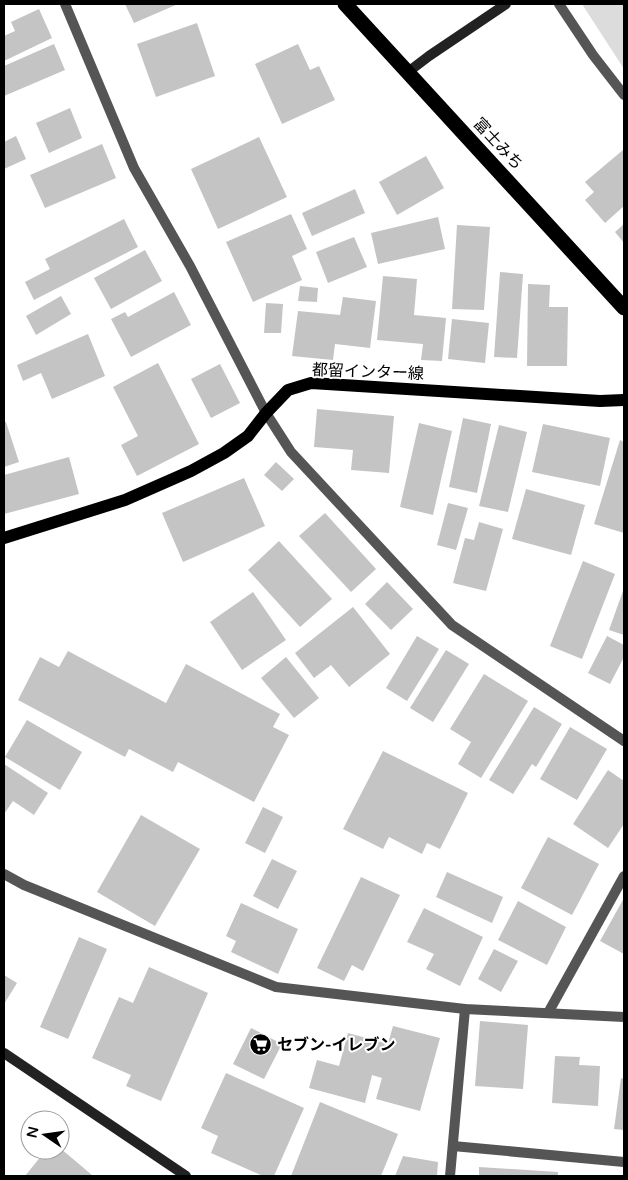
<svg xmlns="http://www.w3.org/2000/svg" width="628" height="1180" viewBox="0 0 628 1180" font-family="'Varela Round','Noto Sans JP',sans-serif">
<rect width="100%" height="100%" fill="#fff"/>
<path fill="#dcdcdc" d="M582,4h42v65z"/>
<g fill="#c4c4c4">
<path d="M125,4h53l-44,19z"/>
<path d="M39,9l13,29 -48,23v-25l11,-5 -4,-9z"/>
<path d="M197,23l18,53 -59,21 -19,-53z"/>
<path d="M54,44l11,26 -61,26v-30z"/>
<path d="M298,44l12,26 9,-4 16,34 -53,24 -27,-60z"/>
<path d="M70,108l12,30 -33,15 -13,-30z"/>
<path d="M16,136l10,23 -22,10v-27z"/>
<path d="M259,137l28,60 -69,32 -27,-60z"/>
<path d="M102,144l14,34 -71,30 -15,-33z"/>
<path d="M623,150l1,2v54l-19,17 -20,-23 9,-8 -9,-10z"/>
<path d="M426,156l18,32 -47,27 -18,-33z"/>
<path d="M355,189l10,24 -53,23 -10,-23z"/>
<path d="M291,214l16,35 -15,7 10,24 -49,22 -27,-60z"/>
<path d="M438,217l7,32 -67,15 -7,-31z"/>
<path d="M124,219l14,28 -104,53 -9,-18 25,-13 -5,-10z"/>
<path d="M624,224v19l-9,-11z"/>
<path d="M457,225l33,2 -6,83 -32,-1z"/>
<path d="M354,237l13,30 -39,16 -12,-31z"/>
<path d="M145,250l17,31 -51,28 -17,-31z"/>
<path d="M500,272l23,2 -6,84 -23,-1z"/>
<path d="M383,276l34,3 -3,36 32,3 -4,43 -21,-1 2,-16 -46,-4z"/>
<path d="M528,284l22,1 -1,22h19l-1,59h-40z"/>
<path d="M300,286l18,2 -1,14 -19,-1z"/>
<path d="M174,292l17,33 -60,32 -20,-38 14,-7 3,5z"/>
<path d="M61,296l10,18 -35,21 -10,-19z"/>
<path d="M343,297l33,4 -6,47 -35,-4 -2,16 -41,-4 6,-45 42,4z"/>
<path d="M266,303l17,1 -2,29h-17z"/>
<path d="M452,319l37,4 -4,40 -37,-4z"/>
<path d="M88,334l17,42 -53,23 -11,-26 -18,8 -6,-16z"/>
<path d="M158,363l41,81 -62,32 -16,-31 17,-9 -25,-49z"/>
<path d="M220,364l20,39 -29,15 -20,-39z"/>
<path d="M317,409l77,7 -5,57 -38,-3 2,-20 -39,-3z"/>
<path d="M463,418l28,6 -14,69 -28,-6z"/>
<path d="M4,422h2l13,40 -15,5z"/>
<path d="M419,423l33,8 -19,84 -33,-8z"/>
<path d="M543,424l67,14 -10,48 -68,-14z"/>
<path d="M499,425l28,7 -19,80 -29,-6z"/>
<path d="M620,440l4,2v91l-30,-9z"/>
<path d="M69,457l10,37 -75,20v-39z"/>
<path d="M276,462l18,17 -12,12 -18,-16z"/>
<path d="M244,478l21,48 -82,36 -21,-49z"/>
<path d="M526,489l59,16 -14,50 -59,-16z"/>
<path d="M448,503l20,5 -12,42 -19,-5z"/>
<path d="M325,513l51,56 -25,23 -52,-56z"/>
<path d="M479,522l24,7 -17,62 -33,-8 12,-45 9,2z"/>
<path d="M279,541l53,58 -32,28 -52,-57z"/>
<path d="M583,561l32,13 -33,85 -32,-13z"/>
<path d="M387,582l26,27 -22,21 -26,-26z"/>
<path d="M624,588v47l-15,-5z"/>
<path d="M253,592l33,48 -44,30 -32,-48z"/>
<path d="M353,607l37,47 -41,33 -18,-22 -17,13 -19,-25z"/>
<path d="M417,636l22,13 -32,52 -21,-13z"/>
<path d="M607,636l17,9v12l-14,27 -22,-11z"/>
<path d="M446,650l23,14 -36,58 -23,-14z"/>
<path d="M68,651l98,52 20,-39 94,50 -7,13 16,8 -35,67 -76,-40 -5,10 -44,-23 -4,8 -107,-57 22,-43 19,10z"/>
<path d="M286,657l33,41 -25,20 -33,-40z"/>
<path d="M484,674l44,27 -47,77 -23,-14 13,-22 -21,-13z"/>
<path d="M534,707l28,17 -26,43 -4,-3 -19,30 -24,-14z"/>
<path d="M27,720l55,32 -22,38 -55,-33z"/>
<path d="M570,727l37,22 -30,51 -37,-21z"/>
<path d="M383,751l85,42 -28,56 -13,-6 -5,11 -33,-17 -6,12 -40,-20z"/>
<path d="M4,764l44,29 -14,22 -21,-14 -9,13z"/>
<path d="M608,770l16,11v43l-16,24 -35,-24z"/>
<path d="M263,807l20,10 -18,36 -20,-10z"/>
<path d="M141,815l59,34 -45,77 -58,-34z"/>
<path d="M548,837l51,27 -27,51 -51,-27z"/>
<path d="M272,859l25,12 -19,38 -25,-13z"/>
<path d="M447,872l56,25 -11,26 -56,-26z"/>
<path d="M361,877l39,18 -37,76 -11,-6 -8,16 -27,-13z"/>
<path d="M624,898v56l-24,-13z"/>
<path d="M518,901l48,26 -19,38 -49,-25z"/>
<path d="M241,903l57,26 -20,45 -47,-22 5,-11 -10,-5z"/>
<path d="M424,908l59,29 -23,49 -34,-17 8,-15 -27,-12z"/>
<path d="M79,937l28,12 -39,90 -28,-12z"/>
<path d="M494,949l24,12 -17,31 -23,-13z"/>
<path d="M149,967l59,26 -47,108 -35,-15 5,-11 -39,-17 27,-61 14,6z"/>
<path d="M4,975l13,8 -13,21z"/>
<path d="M480,1021l48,4 -5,64 -48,-3z"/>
<path d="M393,1026l47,12 -20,73 -44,-12 6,-21 -10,-3 -7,28 -56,-15 8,-28 22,6 9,-33 40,11z"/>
<path d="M251,1028l31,16 -18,35 -31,-15z"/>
<path d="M555,1056l25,1 -1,8 21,1 -2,40 -46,-3z"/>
<path d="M226,1073l78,35 -30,68h-11l-52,-23 7,-17 -17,-8z"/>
<path d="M621,1078l3,1v51l-10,-1z"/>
<path d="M320,1102l78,32 -17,42h-90z"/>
<path d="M60,1148l32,27 -1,1h-66l21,-26h14z"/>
<path d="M403,1156l35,6 -1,14h-42z"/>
<path d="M479,1167l79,5v4h-79z"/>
</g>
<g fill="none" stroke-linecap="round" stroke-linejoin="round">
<g stroke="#555" stroke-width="10">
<path d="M548,1013l76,-137"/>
<path d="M453,1146l171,16"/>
</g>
<g stroke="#555" stroke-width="10">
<path d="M65,4l69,164 56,98 76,147 25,39 161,173 172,116"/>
<path d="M559,4l34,51 31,40"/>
<path d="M4,874l20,11 252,102 189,22 159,8"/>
<path d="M450,1176l15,-167"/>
</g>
<g stroke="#222" stroke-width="10">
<path d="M408,72l21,-16 77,-52"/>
<path d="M4,1053l182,123"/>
</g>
<path stroke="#000" stroke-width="12" d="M4,538l121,-38 66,-29 33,-18 24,-17 18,-23 22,-23 23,-7 289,18 24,-1"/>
<path stroke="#000" stroke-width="15" d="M345,4l279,304"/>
</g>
<defs>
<symbol id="supermarket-disc" viewBox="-11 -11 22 22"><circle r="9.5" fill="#000" stroke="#fff"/><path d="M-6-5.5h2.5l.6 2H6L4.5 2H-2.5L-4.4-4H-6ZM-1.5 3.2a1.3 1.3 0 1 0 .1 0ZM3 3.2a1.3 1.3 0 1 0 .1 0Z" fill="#fff"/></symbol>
</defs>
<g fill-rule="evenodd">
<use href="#supermarket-disc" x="248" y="1032" width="25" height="25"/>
</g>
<g text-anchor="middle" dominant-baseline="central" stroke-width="4" stroke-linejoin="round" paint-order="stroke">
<g font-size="16" fill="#000" stroke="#fff">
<text transform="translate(498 144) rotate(47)">富士みち</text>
<text transform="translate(368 372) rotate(2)">都留インター線</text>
</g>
<g font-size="16" font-weight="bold" fill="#000" stroke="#fff" text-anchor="start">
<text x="277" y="1045">セブン-イレブン</text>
</g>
</g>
<rect width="628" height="1180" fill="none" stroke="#000000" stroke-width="10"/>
<g transform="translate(45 1135) rotate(283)"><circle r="24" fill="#ffffff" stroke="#999999"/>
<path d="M0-4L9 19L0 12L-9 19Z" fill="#000000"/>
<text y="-8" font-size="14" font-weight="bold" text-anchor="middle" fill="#000000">N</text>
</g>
</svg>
